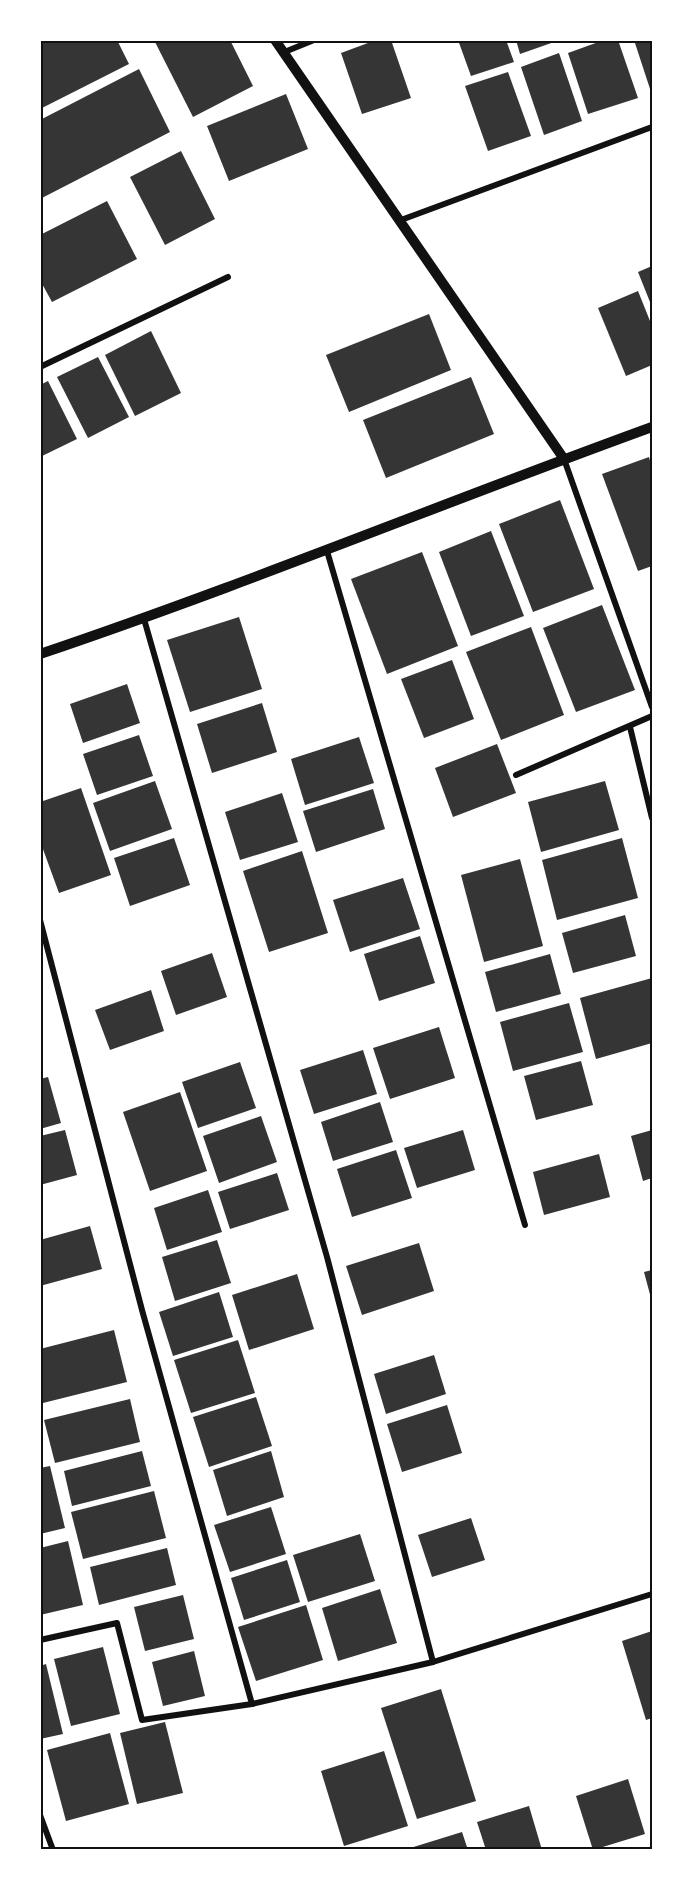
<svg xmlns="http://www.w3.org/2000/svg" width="693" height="1890" viewBox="0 0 693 1890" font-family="Poppins,sans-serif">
<rect width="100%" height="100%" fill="#fff"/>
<g fill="#353535">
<path d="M40,40h77l12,24 -89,45z"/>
<path d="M154,40h76l23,46 -60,31z"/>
<path d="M376,40h15l20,58 -49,16 -21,-61z"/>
<path d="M458,40h48l8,22 -43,14z"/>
<path d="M516,40h41v1l-37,13z"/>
<path d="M604,40h14l20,58 -50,16 -20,-61z"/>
<path d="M634,40h18v55z"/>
<path d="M559,53l23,68 -38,14 -23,-68z"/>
<path d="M139,69l31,63 -130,67v-79z"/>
<path d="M508,72l23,64 -43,15 -23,-65z"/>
<path d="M286,94l22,55 -79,32 -22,-55z"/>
<path d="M181,151l34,68 -50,26 -35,-68z"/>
<path d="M107,201l30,58 -85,43 -12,-22v-45z"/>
<path d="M652,266v41l-14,-35z"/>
<path d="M638,291l14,35v39l-26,11 -28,-68z"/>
<path d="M429,314l22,56 -102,42 -23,-57z"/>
<path d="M151,331l30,62 -46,23 -30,-61z"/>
<path d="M98,357l31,60 -41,21 -31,-61z"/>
<path d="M471,377l23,57 -108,44 -23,-58z"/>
<path d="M48,381l29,58 -37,18v-72z"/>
<path d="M649,457l3,11v98l-14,5 -36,-97z"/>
<path d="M560,500l34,89 -61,23 -34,-88z"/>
<path d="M491,531l33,85 -53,20 -32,-84z"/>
<path d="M422,552l36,94 -71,28 -36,-95z"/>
<path d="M602,605l33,85 -59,22 -33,-84z"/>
<path d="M239,617l23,72 -72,23 -23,-72z"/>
<path d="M531,627l33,88 -63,25 -35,-88z"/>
<path d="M452,660l22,59 -50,19 -23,-59z"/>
<path d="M127,684l13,39 -57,20 -13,-39z"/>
<path d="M262,703l15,49 -65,21 -15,-49z"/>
<path d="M139,735l14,41 -56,19 -14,-41z"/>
<path d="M359,737l15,46 -69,22 -14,-46z"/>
<path d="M497,744l19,49 -63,24 -18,-49z"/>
<path d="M155,781l17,48 -62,22 -17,-48z"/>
<path d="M605,781l14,49 -78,22 -13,-50z"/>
<path d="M81,788l30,87 -52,18 -19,-52v-39z"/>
<path d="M373,789l12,40 -69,23 -13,-41z"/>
<path d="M282,793l16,49 -58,18 -15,-48z"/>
<path d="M174,838l16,47 -60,21 -16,-48z"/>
<path d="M622,838l16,60 -81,22 -15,-60z"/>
<path d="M302,851l26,82 -59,19 -26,-81z"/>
<path d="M520,859l23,87 -59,16 -23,-87z"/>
<path d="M403,878l17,51 -70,23 -17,-52z"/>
<path d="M625,915l11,41 -63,17 -11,-40z"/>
<path d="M420,936l15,47 -56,18 -15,-47z"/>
<path d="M212,953l15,44 -51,18 -15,-44z"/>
<path d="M550,954l11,40 -65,18 -11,-40z"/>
<path d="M652,978v65l-56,16 -16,-61z"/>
<path d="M151,990l13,41 -54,19 -15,-40z"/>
<path d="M569,1003l14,49 -70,19 -13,-49z"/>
<path d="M439,1027l16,51 -65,21 -17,-51z"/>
<path d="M363,1050l14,44 -63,20 -14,-44z"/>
<path d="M581,1061l12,44 -57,15 -12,-44z"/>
<path d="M240,1062l16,46 -58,20 -16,-46z"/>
<path d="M48,1077l13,46 -21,6v-50z"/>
<path d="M180,1092l27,79 -57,20 -27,-79z"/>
<path d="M380,1102l13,40 -60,19 -12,-39z"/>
<path d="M261,1116l16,46 -58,21 -16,-47z"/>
<path d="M65,1130l12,45 -37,10v-49z"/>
<path d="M463,1130l12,40 -58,18 -13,-40z"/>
<path d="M652,1130v48l-9,3 -12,-45z"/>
<path d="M396,1150l16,48 -60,19 -15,-48z"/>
<path d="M599,1154l11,43 -66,18 -11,-43z"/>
<path d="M277,1173l12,37 -59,19 -12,-37z"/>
<path d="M208,1190l14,42 -55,18 -13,-42z"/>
<path d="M90,1226l12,43 -62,17v-46z"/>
<path d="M217,1240l14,43 -56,18 -13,-44z"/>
<path d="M419,1243l15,48 -72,24 -16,-49z"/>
<path d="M652,1270v32l-8,-30z"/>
<path d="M297,1274l17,55 -65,21 -17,-55z"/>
<path d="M219,1292l14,45 -60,19 -14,-44z"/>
<path d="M114,1330l13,52 -84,21 -3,-11v-43z"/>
<path d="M238,1340l17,53 -64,20 -17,-53z"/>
<path d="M434,1355l12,39 -60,20 -12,-40z"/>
<path d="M256,1397l16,49 -63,21 -16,-50z"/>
<path d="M130,1399l10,43 -85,21 -11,-43z"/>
<path d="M447,1405l15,48 -60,19 -15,-48z"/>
<path d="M142,1451l9,35 -79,20 -8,-35z"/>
<path d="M271,1451l13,46 -57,19 -14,-46z"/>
<path d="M50,1466l15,62 -25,6v-66z"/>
<path d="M154,1491l12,47 -83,21 -12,-47z"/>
<path d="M271,1507l15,47 -56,18 -16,-47z"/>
<path d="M471,1518l14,42 -53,17 -14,-42z"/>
<path d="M360,1534l15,47 -67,21 -15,-47z"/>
<path d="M68,1541l15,64 -43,10v-67z"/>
<path d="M167,1548l9,37 -77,20 -9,-38z"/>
<path d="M287,1560l13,42 -56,18 -13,-42z"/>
<path d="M380,1589l17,54 -59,18 -16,-53z"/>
<path d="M183,1595l11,44 -49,12 -11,-44z"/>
<path d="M306,1605l17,55 -67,21 -18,-54z"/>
<path d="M652,1631v87l-6,2 -24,-79z"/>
<path d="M103,1647l17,67 -49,12 -17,-67z"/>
<path d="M194,1651l11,45 -42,10 -11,-44z"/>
<path d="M46,1664l17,70 -23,5v-73z"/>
<path d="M441,1689l35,112 -59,18 -36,-111z"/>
<path d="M165,1722l18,71 -46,11 -17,-71z"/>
<path d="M110,1733l19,71 -63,17 -19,-71z"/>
<path d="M384,1751l24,75 -64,20 -23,-75z"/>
<path d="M628,1779l17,55 -52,16 -17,-54z"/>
<path d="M529,1806l13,44h-56l-9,-28z"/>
<path d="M462,1832l6,18h-61v-1z"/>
</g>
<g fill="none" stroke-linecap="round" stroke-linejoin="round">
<g stroke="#111" stroke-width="6">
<path d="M282,53l32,-13"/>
<path d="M401,220l251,-93"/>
<path d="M40,367l188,-90"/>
<path d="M564,459l88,248"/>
<path d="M327,551l198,674"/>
<path d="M144,619l183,638 106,405"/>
<path d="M630,727l22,91"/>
<path d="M516,775l136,-59"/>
<path d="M40,920l102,390 110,394"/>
<path d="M40,1640l77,-17 25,97 110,-16 181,-42 219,-68"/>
<path d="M40,1815l13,35"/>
</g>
<g stroke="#111" stroke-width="10">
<path d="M275,40l289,419"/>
<path d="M40,654c207,-70 408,-153 612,-227"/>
</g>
</g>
<rect width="693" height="1890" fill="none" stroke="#ffffff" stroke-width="84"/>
<rect x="42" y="42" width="609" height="1806" fill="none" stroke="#111" stroke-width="2"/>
</svg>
